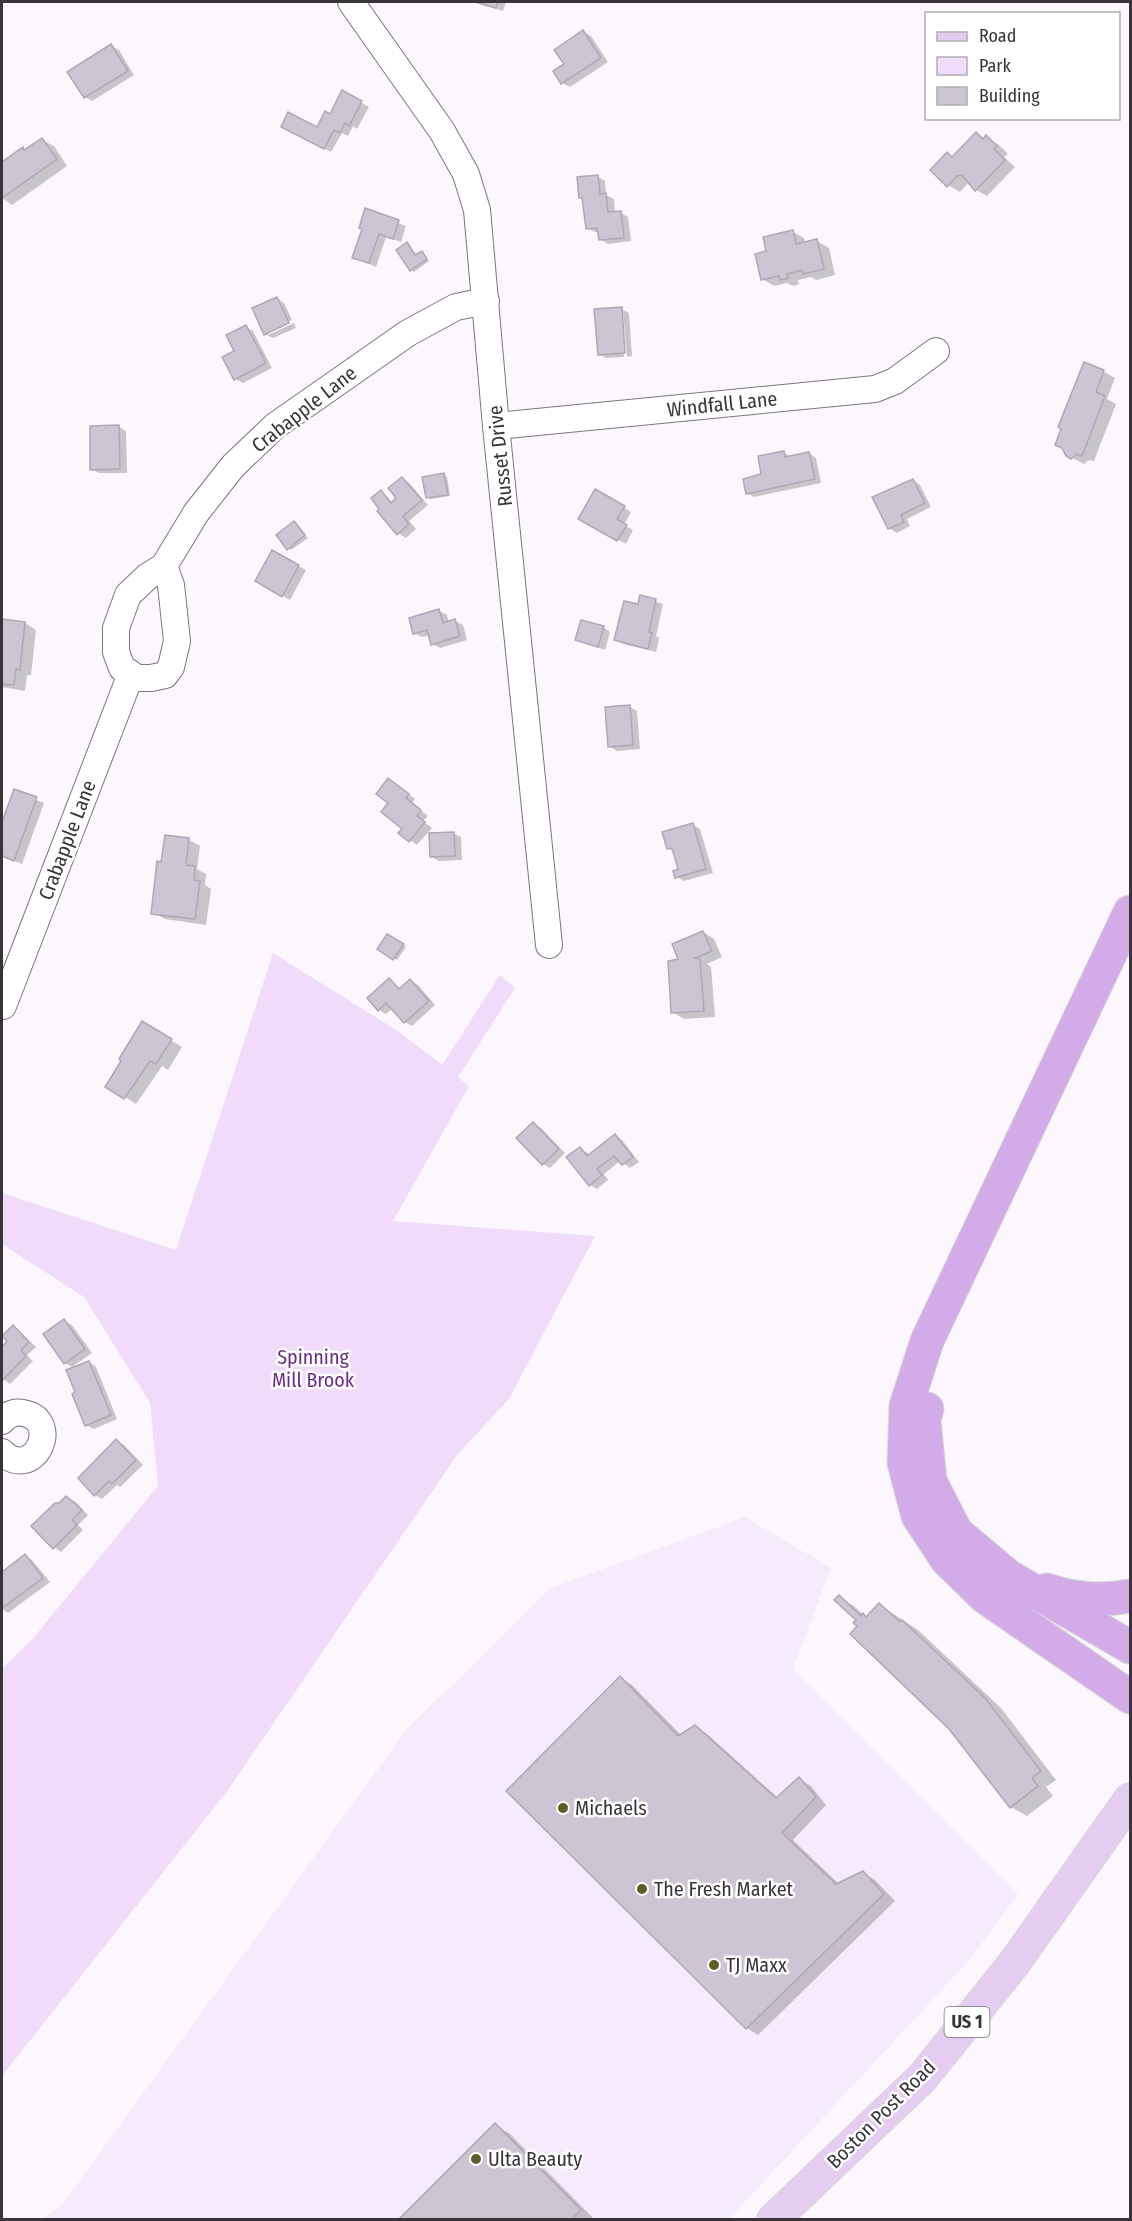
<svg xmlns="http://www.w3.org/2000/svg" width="1132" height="2221" viewBox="0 0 1132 2221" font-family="'Fira Sans Condensed',sans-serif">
<rect width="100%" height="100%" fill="#fbf7fd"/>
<path fill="#f6ebfc" d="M745,1517l86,51 -38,101 225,225 -47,64 -242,261 -688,1 21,-15 344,-475 145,-142z"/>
<path fill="#f0dbfb" d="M273,953l125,78 44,34 58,-90 15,13 -57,89 11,9 -76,135 202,15 -86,163 -52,56 -229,335 -226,286v-407l32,-32 124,-151 -8,-83 -66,-106 -82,-53v-51l174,57z"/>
<g fill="#0003">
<path d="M473,2h33l-3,9z"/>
<path d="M583,32l8,4 17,26 -38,25 -8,-4 4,-18z"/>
<path d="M111,46l8,4 15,25 -42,26 -7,-4z"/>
<path d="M342,92l27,15 -12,22 -4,-3 -5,10 -6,-3 -11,19 -48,-26 35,3 12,-13z"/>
<path d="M976,134l22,10 10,10 -4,3 11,10 -28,29 -11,-6 -7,-8 -9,10 -12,-7v-31l5,3z"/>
<path d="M42,140l12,6 13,20 -55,39 -10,-7v-34l21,-15 3,2z"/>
<path d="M597,176l8,5 1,14 8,4 1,14h6l7,4 3,24 -23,3 -8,-5 -1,-7h-4l-8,-4 -3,-29 -4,-2z"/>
<path d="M366,210l40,16 -5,16 -15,-5 -10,30 -23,-10 10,-28z"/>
<path d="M793,232l11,6 1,5 12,-2 12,7 6,27 -19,5 -5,-3 -13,3 1,4 -6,2 -6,-3 -13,3 -12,-7 6,-27z"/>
<path d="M407,244l10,11 5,-3 7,9 -15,11 -3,-2z"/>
<path d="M277,298l7,5 8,17 -24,11v4l26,-12 2,5 -23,10 -8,-4z"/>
<path d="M621,309l8,4 3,43 -5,1 -4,-46h-3l4,46 -18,1 -7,-4z"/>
<path d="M246,327l7,4 19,37 -29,15 -8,-4 1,-28z"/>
<path d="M1103,371l12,7 -8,21 9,5 -22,57 -5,-1 -5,4 -17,-9z"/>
<path d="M119,427l7,4 1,42h-28l-7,-4z"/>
<path d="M783,452l8,5 18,-4 7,5 5,25 -67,14 -7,-4z"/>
<path d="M444,475l3,2 3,19 -20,3 -3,-2z"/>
<path d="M402,479l7,4 19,22 -19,16 7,8 -10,9 -8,-5 -17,-41 12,11 5,-4z"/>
<path d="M913,480l7,5 11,22 -24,12 3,7 -13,7 -8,-5z"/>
<path d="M596,491l35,21 -7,13 9,5 -7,14 -46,-26z"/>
<path d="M294,523l14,15 -17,12 -3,-2z"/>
<path d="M273,552l33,18 -16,30 -33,-19z"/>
<path d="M641,596l22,8 -7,32 3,2 -3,14 -33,-8 -7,-4 23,-34z"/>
<path d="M439,611l8,4 2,8 6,-2 8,4 4,15 -27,8 -7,-4 -3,-9 -8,2 -8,-4z"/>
<path d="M2,621l23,2 11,7 -5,45h-4l-2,16 -23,-4z"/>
<path d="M603,627l7,5 -5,18 -28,-10z"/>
<path d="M630,707l7,4 3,38 -23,2 -8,-5z"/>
<path d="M389,779l26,20 -3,4 16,13 -5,5 9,7 -15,17 -17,-12 4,-5 -14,-25z"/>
<path d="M14,791l30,12 -22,61 -20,-8v-29z"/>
<path d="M693,825l7,4 13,44 -29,8 -7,-4 3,-7 -6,-18 -6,-4z"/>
<path d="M453,833l8,4 1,23 -23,1 -7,-4z"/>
<path d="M188,839l12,7 -3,23 9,5 -1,11 6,4 -5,36 -41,-6 -12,-6 10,-49z"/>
<path d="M703,932l11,7 8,18 -15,7 4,3 4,50 -31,2 -12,-7 9,-52z"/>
<path d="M388,936l18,11 -9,13 -18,-11z"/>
<path d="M389,980l12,9 9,-8 8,4 17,20 -23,21 -7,-4 -12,-14 -7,6 -7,-4z"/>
<path d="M143,1023l39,24 -14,23 -6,-4 -26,38 -29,-18z"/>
<path d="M533,1124l8,4 24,25 -15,15 -7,-4z"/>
<path d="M615,1136l7,4 17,22 -9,6 -10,-7 -16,13 4,6 -11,9 -7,-4 -10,-37 10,7z"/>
<path d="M65,1321l7,4 20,28 -20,14 -7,-4z"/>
<path d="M13,1327l7,5 16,15 -9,8 6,6 -23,23 -8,-6v-29l8,-8z"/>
<path d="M89,1362l7,5 21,52 -23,10 -8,-4 -9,-32z"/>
<path d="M116,1441l8,4 19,20 -23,22 -3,-2 -15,14 -7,-4z"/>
<path d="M68,1498l8,4 12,13 -10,10 5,5 -22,22 -7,-5 5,-43z"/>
<path d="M25,1556l7,4 18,22 -42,31 -6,-4v-35z"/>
<path d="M839,1597l15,9 13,12 13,-13 38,25 83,78 55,72 -10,7 7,9 -26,20 -16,-9 -61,-79 -91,-102 -1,-6z"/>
<path d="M620,1678l12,7 49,50 14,-8 12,7 71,64 21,-19 12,7 15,19 -33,35 46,44 24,-11 12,7 20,21 -137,134 -11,-7z"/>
<path d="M495,2125l15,9 85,86h-195z"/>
</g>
<g fill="#cec5d4" stroke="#b0a7b5" stroke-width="1.5">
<path d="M475,2h23l-2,6z"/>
<path d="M583,30l18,28 -40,26 -8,-13 11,-7 -10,-14z"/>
<path d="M111,44l17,27 -44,27 -17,-26z"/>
<path d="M342,90l20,11 -13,25 -4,-3 -5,10 -6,-3 -10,19 -43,-22 7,-15 29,15 8,-16 5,3z"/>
<path d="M976,132l7,7 3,-4 11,11 -3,3 11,11 -30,31 -13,-16 -5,1 -10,11 -17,-17 17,-18 5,5z"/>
<path d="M42,138l15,21 -55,39v-36l21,-15 1,3z"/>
<path d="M598,175l2,19 6,-1 2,19 13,-1 3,27 -25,2 -2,-12 -11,1 -4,-31h-3l-2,-21z"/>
<path d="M365,208l34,12 -6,19 -14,-5 -10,29 -17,-5 10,-29 -3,-1z"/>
<path d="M793,230l3,14 21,-5 7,30 -21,5 -1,-4 -15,4 1,4 -8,2 -1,-4 -18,4 -6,-26 11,-3 -3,-14z"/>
<path d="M407,242l8,13 7,-4 5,8 -17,12 -14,-21z"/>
<path d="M277,297l12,26 -25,12 -12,-27z"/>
<path d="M622,307l3,46 -27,2 -4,-46z"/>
<path d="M246,325l20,38 -32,17 -12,-23 12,-6 -8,-16z"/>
<path d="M1084,362l20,8 -8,22 9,4 -23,60 -5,-2 -6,5 -5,-3 -4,-8 -7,-3 6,-16 -3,-2z"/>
<path d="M119,425l1,44 -30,1v-44z"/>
<path d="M784,451l1,6 24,-5 6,27 -69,15 -3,-15 18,-5 -3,-18z"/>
<path d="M444,473l4,22 -22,3 -4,-21z"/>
<path d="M402,477l20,23 -19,16 6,8 -12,11 -20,-24 2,-2 -8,-11 10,-8 10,13 5,-5 -8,-10z"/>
<path d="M913,479l12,24 -24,12 3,7 -16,7 -16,-32z"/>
<path d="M595,489l30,17 -8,13 10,6 -10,16 -39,-22z"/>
<path d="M294,521l11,14 -18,15 -11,-15z"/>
<path d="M272,550l27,15 -17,32 -27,-16z"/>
<path d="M640,595l16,4 -7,33 3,1 -4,16 -34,-9 10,-39 14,3z"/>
<path d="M439,609l4,14 12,-4 5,17 -29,9 -4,-15 -14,4 -4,-16z"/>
<path d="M2,619l23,3 -5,48 -4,-1 -2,16 -12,-1z"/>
<path d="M581,620l23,6 -6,21 -23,-7z"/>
<path d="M630,705l3,40 -25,2 -3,-40z"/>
<path d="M388,778l21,16 -3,4 15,12 -4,6 8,6 -16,20 -11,-9 4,-4 -21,-17 7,-9 -12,-9z"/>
<path d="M14,789l23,8 -23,64 -12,-5v-34z"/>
<path d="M693,823l13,46 -31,9 -2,-7 5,-2 -6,-21 -5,1 -5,-17z"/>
<path d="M454,832l1,24 -25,1 -1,-24z"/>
<path d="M165,835l24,3 -3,27 9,1 -1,14 6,1 -5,38 -44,-5 6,-53 4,1z"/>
<path d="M703,931l9,20 -17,7 5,1 4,52 -33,2 -3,-52 10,-2 -6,-15z"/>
<path d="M387,934l17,10 -11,16 -16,-11z"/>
<path d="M389,978l10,11 11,-10 19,22 -25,22 -18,-20 -8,8 -11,-13z"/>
<path d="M142,1021l30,18 -16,25 -6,-3 -26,38 -19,-12 16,-26 -2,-2z"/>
<path d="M533,1122l26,27 -17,16 -26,-27z"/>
<path d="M615,1134l18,23 -11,8 -8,-9 -17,13 5,6 -13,11 -23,-29 14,-10 7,9z"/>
<path d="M64,1319l21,30 -21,15 -21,-30z"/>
<path d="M13,1325l16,17 -8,8 5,6 -24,25v-34l5,-6 -5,-5z"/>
<path d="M89,1361l22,54 -26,11 -13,-32 3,-2 -9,-22z"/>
<path d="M116,1439l20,21 -24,24 -3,-3 -15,15 -16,-18z"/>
<path d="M66,1496l16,14 -10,10 5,5 -24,24 -22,-23 24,-23h4z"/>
<path d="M25,1554l18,24 -41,30v-36z"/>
<path d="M839,1595l22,21 2,-3 3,4 13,-14 21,19 2,-2 83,78 56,73 -9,7 6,8 -28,22 -61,-79 -99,-95 7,-8 -4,-3 3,-3 -22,-20z"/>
<path d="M620,1676l58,60 17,-11 81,73 23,-21 17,20 -34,36 54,51 27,-13 21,23 -138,135 -240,-238z"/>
<path d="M495,2123l86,87 -10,10h-173z"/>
</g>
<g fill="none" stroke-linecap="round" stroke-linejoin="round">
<defs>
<g id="minor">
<path d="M351,2l91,129 24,43 11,36 19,216 53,519"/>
<path d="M496,426l379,-37 20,-8 41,-30"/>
<path d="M164,566l7,19 6,56 -6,26 -6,8 -14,3h-14l-15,-10 -6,-16v-24l12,-33 20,-19 16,-10 32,-53 37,-47 42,-40 133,-93 48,-26 30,-6"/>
<path d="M3,1006l128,-332"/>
<path d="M2,1421c5,-6 12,-10 21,-8 40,7 11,70 -21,39"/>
</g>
<path id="major" d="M773,2220l150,-143 92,-115 115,-163"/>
<g id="highway">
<path d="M1130,912l-203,429 -21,65 -2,57 14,53 29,44 38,37 145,100"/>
<path d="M927,1409l-3,11 6,61 26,51 52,44 122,71"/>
<path d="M1047,1590c27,10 55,11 83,6"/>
</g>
</defs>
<use href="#minor" stroke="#7d7482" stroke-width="28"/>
<use href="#major" stroke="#d7d6d8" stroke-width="34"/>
<use href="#highway" stroke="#d7d6d8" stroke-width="35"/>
<use href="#minor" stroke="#fff" stroke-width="26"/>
<use href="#major" stroke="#e5cdf1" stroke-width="32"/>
<use href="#highway" stroke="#d3abe8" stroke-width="33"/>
</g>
<g fill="#605b27" stroke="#fff" stroke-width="2">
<circle cx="563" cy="1808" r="6"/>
<circle cx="642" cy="1889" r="6"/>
<circle cx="714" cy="1965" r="6"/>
<circle cx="476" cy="2159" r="6"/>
</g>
<g text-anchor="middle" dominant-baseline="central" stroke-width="5" stroke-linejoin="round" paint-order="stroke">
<rect fill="#fff" stroke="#747175" stroke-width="1.5" x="944.5" y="2007" width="45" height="30" rx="4.5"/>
<g font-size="18" font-weight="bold" fill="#38343a">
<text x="967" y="2022">US 1</text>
</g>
<g font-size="20" fill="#38343a" stroke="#fff">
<text transform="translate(722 404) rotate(-6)">Windfall Lane</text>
<text transform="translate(304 409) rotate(-38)">Crabapple Lane</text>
<text transform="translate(500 456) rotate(-96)">Russet Drive</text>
<text transform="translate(67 840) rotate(-69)">Crabapple Lane</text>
<text transform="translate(881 2114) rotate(-45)">Boston Post Road</text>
</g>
<g font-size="20" fill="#6b2c87" stroke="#fff">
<text x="313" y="1357">Spinning<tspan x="313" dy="23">Mill Brook</tspan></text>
</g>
<g font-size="20" fill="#38343a" stroke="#fff" text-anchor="start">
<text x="575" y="1808">Michaels</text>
<text x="654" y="1889">The Fresh Market</text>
<text x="726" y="1965">TJ Maxx</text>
<text x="488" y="2159">Ulta Beauty</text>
</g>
</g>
<rect width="1132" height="2221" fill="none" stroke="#38343a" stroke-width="6"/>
<rect x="925" y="12" width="195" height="108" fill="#ffffff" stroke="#afaeb0" stroke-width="1.5"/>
<rect x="937" y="32" width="30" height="9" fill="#e5cdf1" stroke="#afaeb0" stroke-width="1.5"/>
<text x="979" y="42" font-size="18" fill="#38343a">Road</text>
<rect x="937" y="57" width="30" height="18" fill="#f0dbfb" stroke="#afaeb0" stroke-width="1.5"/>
<text x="979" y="72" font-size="18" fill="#38343a">Park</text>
<rect x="937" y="87" width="30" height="18" fill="#cec5d4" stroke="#afaeb0" stroke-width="1.5"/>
<text x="979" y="102" font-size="18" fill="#38343a">Building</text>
</svg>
